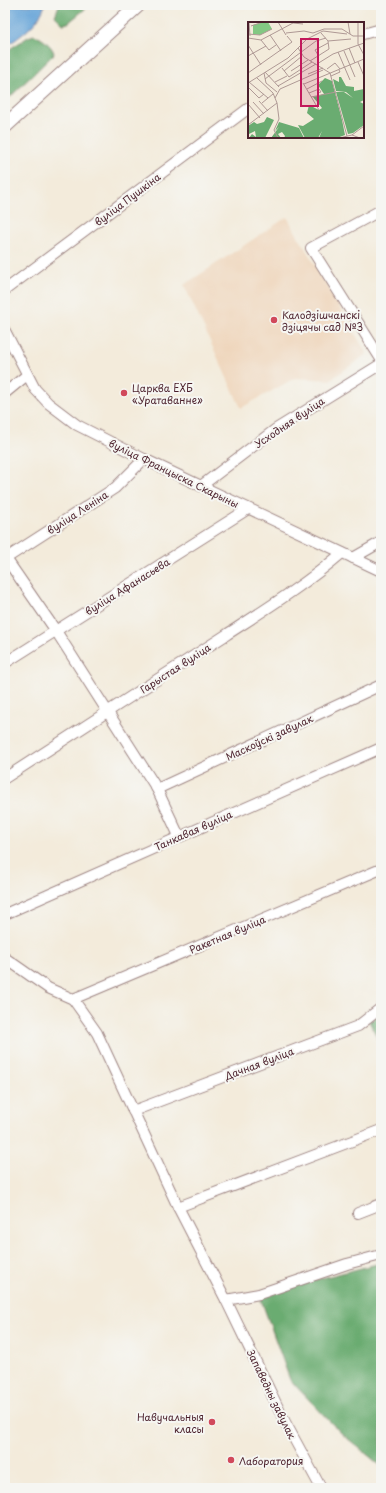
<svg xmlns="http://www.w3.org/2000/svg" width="386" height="1493" viewBox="0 0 386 1493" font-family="'Playpen Sans',sans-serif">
<rect width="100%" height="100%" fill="#f6f6f2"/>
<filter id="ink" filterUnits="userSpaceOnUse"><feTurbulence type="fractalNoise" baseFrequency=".025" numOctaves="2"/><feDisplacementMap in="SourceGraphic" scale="8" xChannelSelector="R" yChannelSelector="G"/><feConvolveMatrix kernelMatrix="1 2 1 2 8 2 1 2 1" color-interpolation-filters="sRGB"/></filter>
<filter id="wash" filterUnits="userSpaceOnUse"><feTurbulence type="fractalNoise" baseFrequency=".012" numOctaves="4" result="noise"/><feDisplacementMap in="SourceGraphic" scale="16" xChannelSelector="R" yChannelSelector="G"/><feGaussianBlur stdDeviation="0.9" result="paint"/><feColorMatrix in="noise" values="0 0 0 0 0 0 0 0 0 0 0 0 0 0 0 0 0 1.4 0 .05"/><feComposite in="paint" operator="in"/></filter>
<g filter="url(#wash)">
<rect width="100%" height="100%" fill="#f3ebdb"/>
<path fill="#efd6bc" d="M287,217l80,137 -37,26 -35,-2 -54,30 -57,-123z"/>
<g fill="#6aac71" stroke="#5a664e">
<path d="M59,5h31l-22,18 -5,1 -8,-8z"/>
<path d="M34,35c8,3 19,11 20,19l-49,48v-50l23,-15z"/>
<path d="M381,1013v32l-12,-24z"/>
<path d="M381,1263v203l-40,-33 -51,-53 -31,-86z"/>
</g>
<path fill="#66a4d8" stroke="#586282" d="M13,5h32c-6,19 -24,31 -40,42v-32z"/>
</g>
<g filter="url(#ink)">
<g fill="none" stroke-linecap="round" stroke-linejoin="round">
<defs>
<g id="street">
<path d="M363,34l18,-5"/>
<path d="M381,210l-70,38 70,111"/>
<path d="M5,290l244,-182"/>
<path d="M5,331l30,58 13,14 29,22 67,34 237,112"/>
<path d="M5,393l22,-18"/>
<path d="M201,486l75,-57 105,-65"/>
<path d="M5,557l51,74 101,158 22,47"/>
<path d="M353,558l28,-16"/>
<path d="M5,559l110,-71 29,-29"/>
<path d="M5,663l243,-154"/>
<path d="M5,778c73,-48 148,-95 221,-143 40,-26 80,-51 116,-82"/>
<path d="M157,789l224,-104"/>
<path d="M5,914l376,-166"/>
<path d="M5,958l43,30 25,11 24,34 81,174 48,93 59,122 36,66"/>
<path d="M73,999l308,-130"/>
<path d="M133,1111l225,-85 23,-18"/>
<path d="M178,1207l203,-77"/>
<path d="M358,1213l23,-9"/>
<path d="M226,1300l33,-6 88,-30 34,-9"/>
</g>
<path id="secondary" d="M5,126l133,-121"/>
</defs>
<use href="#street" stroke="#9e8583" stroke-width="12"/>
<use href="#secondary" stroke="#9e8583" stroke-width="16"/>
<use href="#street" stroke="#fff" stroke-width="10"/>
<use href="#secondary" stroke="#fff" stroke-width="14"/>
</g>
</g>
<g fill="#d1495b" stroke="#f6f6f2" stroke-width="1.5">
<circle cx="274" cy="320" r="4"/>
<circle cx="124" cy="393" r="4"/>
<circle cx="212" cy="1422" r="4"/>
<circle cx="231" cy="1460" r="4"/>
</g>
<g text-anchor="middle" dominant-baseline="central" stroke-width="4" stroke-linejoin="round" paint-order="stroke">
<g font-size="10" fill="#4a1f2b" stroke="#f6f6f2">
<text transform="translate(127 199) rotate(-37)">вуліца Пушкіна</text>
<text transform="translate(289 422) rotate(-34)">Усходняя вуліца</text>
<text transform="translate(174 473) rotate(26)">вуліца Францыска Скарыны</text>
<text transform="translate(77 512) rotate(-33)">вуліца Леніна</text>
<text transform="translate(127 586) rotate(-32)">вуліца Афанасьева</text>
<text transform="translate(175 668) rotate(-33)">Гарыстая вуліца</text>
<text transform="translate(269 737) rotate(-25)">Маскоўскі завулак</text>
<text transform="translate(193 830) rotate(-24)">Танкавая вуліца</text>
<text transform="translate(227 934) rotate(-23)">Ракетная вуліца</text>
<text transform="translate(259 1063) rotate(-21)">Дачная вуліца</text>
<text transform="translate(272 1394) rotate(64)">Запаведны завулак</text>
</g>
<g font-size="10" fill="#4a1f2b" stroke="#f6f6f2" text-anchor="start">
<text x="282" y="314">Калодзішчанскі<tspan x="282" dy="12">дзіцячы сад №3</tspan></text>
<text x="132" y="387">Царква ЕХБ<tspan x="132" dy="12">«Уратаванне»</tspan></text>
<text x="204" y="1416" text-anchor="end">Навучальныя<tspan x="204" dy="12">класы</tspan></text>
<text x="239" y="1460">Лаборатория</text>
</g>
</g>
<g transform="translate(248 22)">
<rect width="116" height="116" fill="#f3ebdb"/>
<path d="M15,0h5l4,7 -12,6 -7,-1v-9z" fill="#83c883"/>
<path d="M91,55h2l5,9 8,1v4l10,-2v11l-4,2 4,2v21l-11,8 -5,1 -12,-42h8l9,6 -7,-6 -10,-1 -3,-12 6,3zM77,56l7,3 10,39 -3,1 3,-1 3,15 -8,3h-18l3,-7 -4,7h-13l-7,-13 5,1 11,-7 -7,-6 2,-8 10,5 3,-2 -9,-11 11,-3 -6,-9zM19,95l7,3 -9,18h-16l3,-4 4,3 -1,-6 -6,3 -1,-8 6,-4 3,2 7,-2zM31,100l20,6 5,10h-20l1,-2 -3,-4 -4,2 3,4h-10l8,-11 -4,4z" fill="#6aac71"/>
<path fill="none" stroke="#af9995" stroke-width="1" d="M1,0l1,14M30,0l8,13M100,0l2,12M110,0v22l6,11M3,4l12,-4M76,7h18l11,7h11M75,9l24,3M38,11l18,-2 9,2 11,-4M0,12l12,1 12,-6M22,13l11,16M0,16l13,2 32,-17 10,1M13,18l8,10 7,-5M80,19l23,-2M0,23l13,20M50,26l6,9 26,16 17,63M101,26l6,15M96,29l11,26M90,30l12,28M70,33l-3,-5 13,-7M0,34l18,-10M62,39l19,-12 -1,-8 -7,-8M110,40l6,14M69,42l16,-10 31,-11M34,46l7,9 23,-15M79,47l8,-6 5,6M36,49l18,-15M43,49l17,-11M17,50l14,15M0,51l44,-31 -5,-6M16,51l2,10 11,9M60,52l15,-6M83,54l9,-4 -1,-2M9,56l16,15 4,10 2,16 -5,11 4,8M17,57l51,-38 10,-3M1,60l19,16M27,60l12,-6M0,61l40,-25 19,-19 16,-8M55,61l16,27M56,62l60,-25M30,64l38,-22M0,65l11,11 5,-4M59,67l15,-8M61,71l10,-4 2,3 -4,1M63,75l25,-5M27,76l5,-9 43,-19M11,79l9,10M5,80l11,12M14,81l11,-9M0,82l12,14M0,103l29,-22M104,113l12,-9M91,116l13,-3 8,3"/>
<path fill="#c2185b" fill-opacity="0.15" stroke="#c2185b" stroke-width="2" d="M53,17h17v67h-17z"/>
<rect width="116" height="116" fill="none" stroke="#4a1f2b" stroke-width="2"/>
</g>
<rect width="386" height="1493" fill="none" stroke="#f6f6f2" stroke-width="20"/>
</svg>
